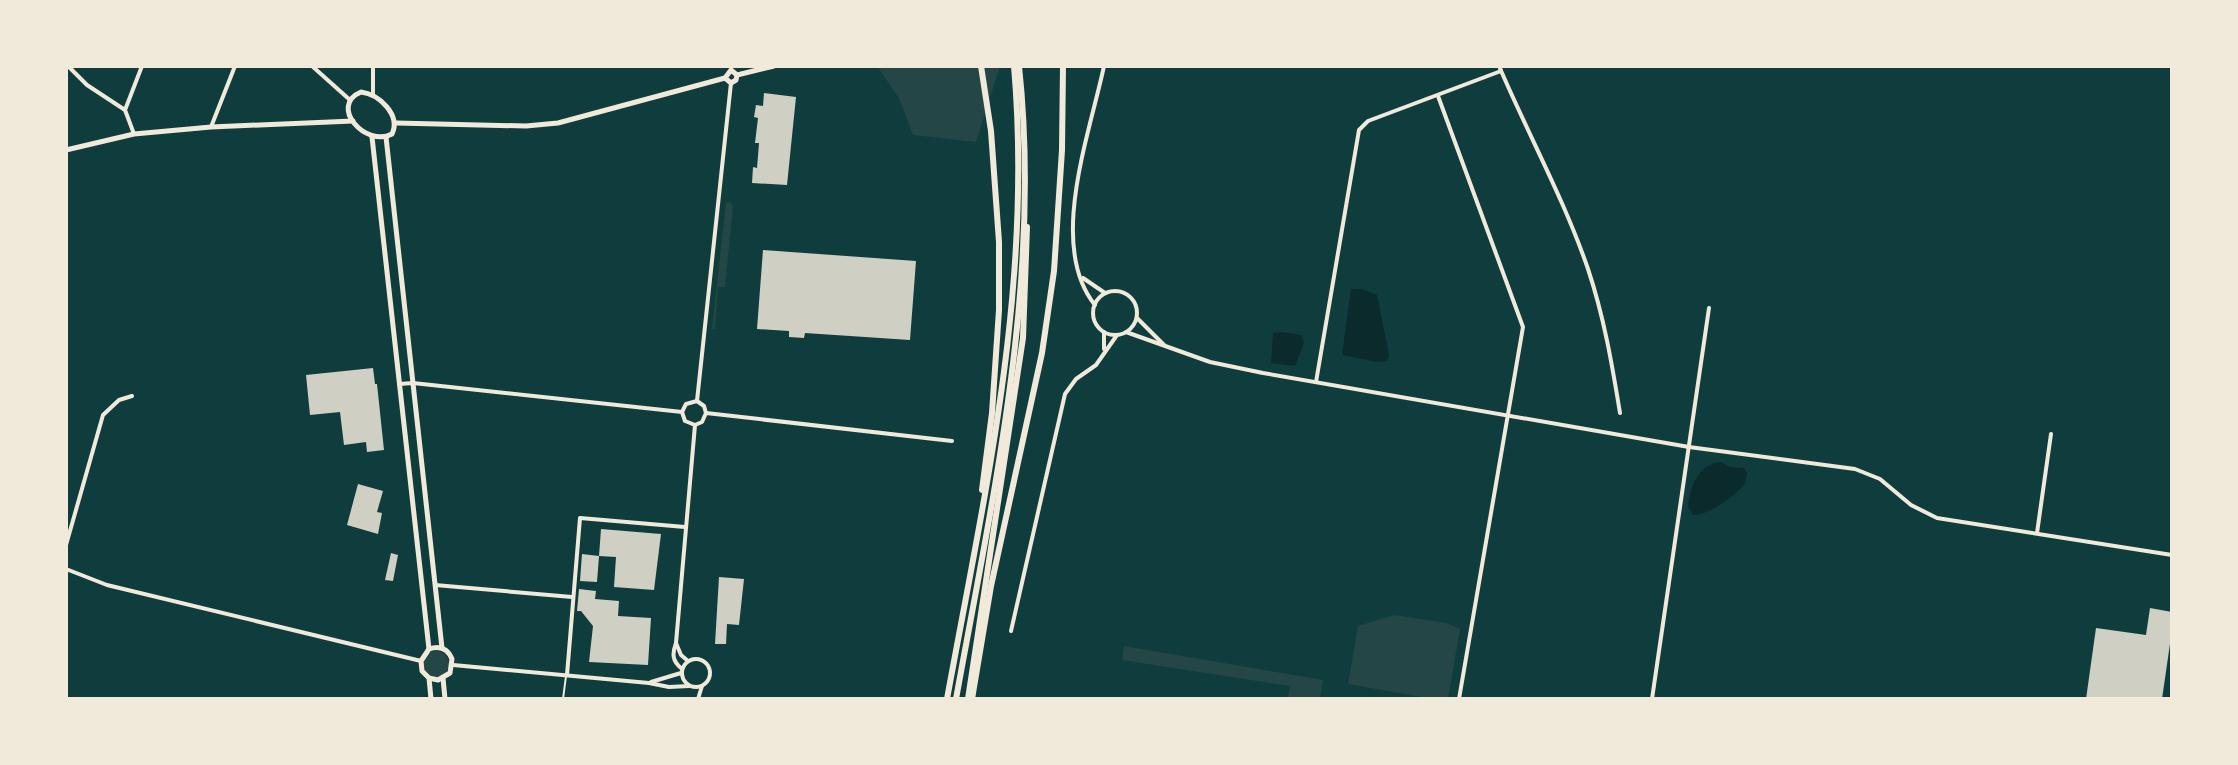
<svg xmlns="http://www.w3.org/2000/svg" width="2238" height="765" viewBox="0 0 2238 765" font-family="'Noto Sans',sans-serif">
<rect width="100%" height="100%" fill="#0f3d3e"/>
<g fill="#244646">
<path d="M877,66h123l-24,76 -63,-7 -14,-37z"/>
<path d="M730,202l3,4 -8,81h-7l-3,42h-3l14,-126z"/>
<path d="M1394,615l52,8 14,6 -12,70h-15l-85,-15 10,-58z"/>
<path d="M1124,646l199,34 -3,19h-32l2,-13 -168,-26z"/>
<circle cx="436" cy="664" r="13"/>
</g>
<g fill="#0a2a2b">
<path d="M1351,289h11l15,6 12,60 -2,6 -9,1 -36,-7z"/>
<path d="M1282,332l19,3 3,8 -9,23 -24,-3 2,-30z"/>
<path d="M1721,462l9,5 14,1 3,5 -2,11c-12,13 -35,31 -52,31l-5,-8c2,-20 10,-43 33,-45z"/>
</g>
<g fill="#cfcfc3">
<path d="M764,93l32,4 -9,88 -35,-2 1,-16 4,1 2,-25h-4l3,-25 -4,-1 2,-12 7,1z"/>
<path d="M763,250l153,11 -6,79 -105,-7 -1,5 -15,-1v-6l-32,-2z"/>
<path d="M373,368l2,16h2l7,66 -17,2 -1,-10 -22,3 -4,-33 -30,3 -4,-40z"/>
<path d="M358,484l25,7 -6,21 5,1 -4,21 -31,-9z"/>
<path d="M601,529l60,5 -7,56 -40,-3 2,-30 -17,-1z"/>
<path d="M391,553l7,2 -5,26 -8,-1z"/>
<path d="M582,554l17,2 -2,26 -17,-1z"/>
<path d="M719,577l25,2 -5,46 -12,-1 -1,20h-11z"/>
<path d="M579,589l17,2 -1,8 24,2 -1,15 33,2 -3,47 -59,-3 4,-36 -12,-15h-4z"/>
<path d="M2150,608l22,4v18l-10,69h-76l10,-71 50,7z"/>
</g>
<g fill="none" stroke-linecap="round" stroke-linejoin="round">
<path stroke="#f1e9da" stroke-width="2" d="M563,699l3,-23"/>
<g stroke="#f1e9da" stroke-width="4">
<path d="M68,66l19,19 38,25"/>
<path d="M312,66l38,34"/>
<path d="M373,66v29"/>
<path d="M1499,66c29,68 65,133 89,203 16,48 24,95 32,144"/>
<path d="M1438,96l85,231 -64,372"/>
<path d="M211,127l24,-61"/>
<path d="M134,134l-9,-24 17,-44"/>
<path d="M1083,278l22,15"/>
<circle cx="1115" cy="313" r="22"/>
<path d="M1095,305c-48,-59 -5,-172 9,-239"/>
<path d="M1137,318l27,27"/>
<path d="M1104,332v17"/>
<path d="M1126,332l84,30 53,11 426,74 166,22 25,10 31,26 26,13 235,37"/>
<path d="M1316,382l43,-252 9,-9 133,-50"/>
<path d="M399,384l14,-1 269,29"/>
<path d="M697,401l34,-318"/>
<path d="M697,401l7,5 2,7"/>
<path d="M682,412l3,9 10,4"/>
<path d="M682,412l4,-8 11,-3"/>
<path d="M706,413l246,28"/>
<path d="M695,425l7,-3 4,-9"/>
<path d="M2037,533l14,-99"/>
<path d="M66,545l37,-130 16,-15 13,-4"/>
<path d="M66,569l41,16 314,76"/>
<path d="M435,585l137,12"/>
<path d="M1011,631l54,-237 11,-15 20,-14 21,-30"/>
<path d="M676,643l5,12 7,6"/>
<circle cx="696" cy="673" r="14"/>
<path d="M453,665l196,18 20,4 20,-1"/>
<path d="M682,669c-10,-8 -10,-15 -6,-26l19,-218"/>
<path d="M567,675l13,-157 105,9"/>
<path d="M651,682l30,-9"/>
<path d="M698,699l4,-13"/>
<path d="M1652,699l57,-391"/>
</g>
<g stroke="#f1e9da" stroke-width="5">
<path d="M737,75l-1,5 -5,3 -6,-5 6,-8 6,5 37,-9"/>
<path d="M361,92c18,2 40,23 31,42 -26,14 -64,-28 -31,-42z"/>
<path d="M396,123l130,3 32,-3 167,-45"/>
<path d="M372,137l57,512"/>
<path d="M386,137l56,511"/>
<path d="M66,150l68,-16 77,-7 142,-6"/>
<path d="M429,678l9,2 12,-7 2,-14c-4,-10 -12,-14 -23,-10l-8,12 1,10 7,7 2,21"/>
<path d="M443,678l2,21"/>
</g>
<g stroke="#f1e9da" stroke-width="6">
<path d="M981,66l10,65 8,111v68l-7,103 -10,77"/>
<path d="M947,699c39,-213 86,-414 67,-633"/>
<path d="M956,699c38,-209 86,-420 63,-633"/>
<path d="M968,699l55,-361 4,-111"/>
<path d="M972,699l19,-113 51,-233 12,-82 8,-121 1,-84"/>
</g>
</g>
<rect width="2238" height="765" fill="none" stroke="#f1e9da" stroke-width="136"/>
</svg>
